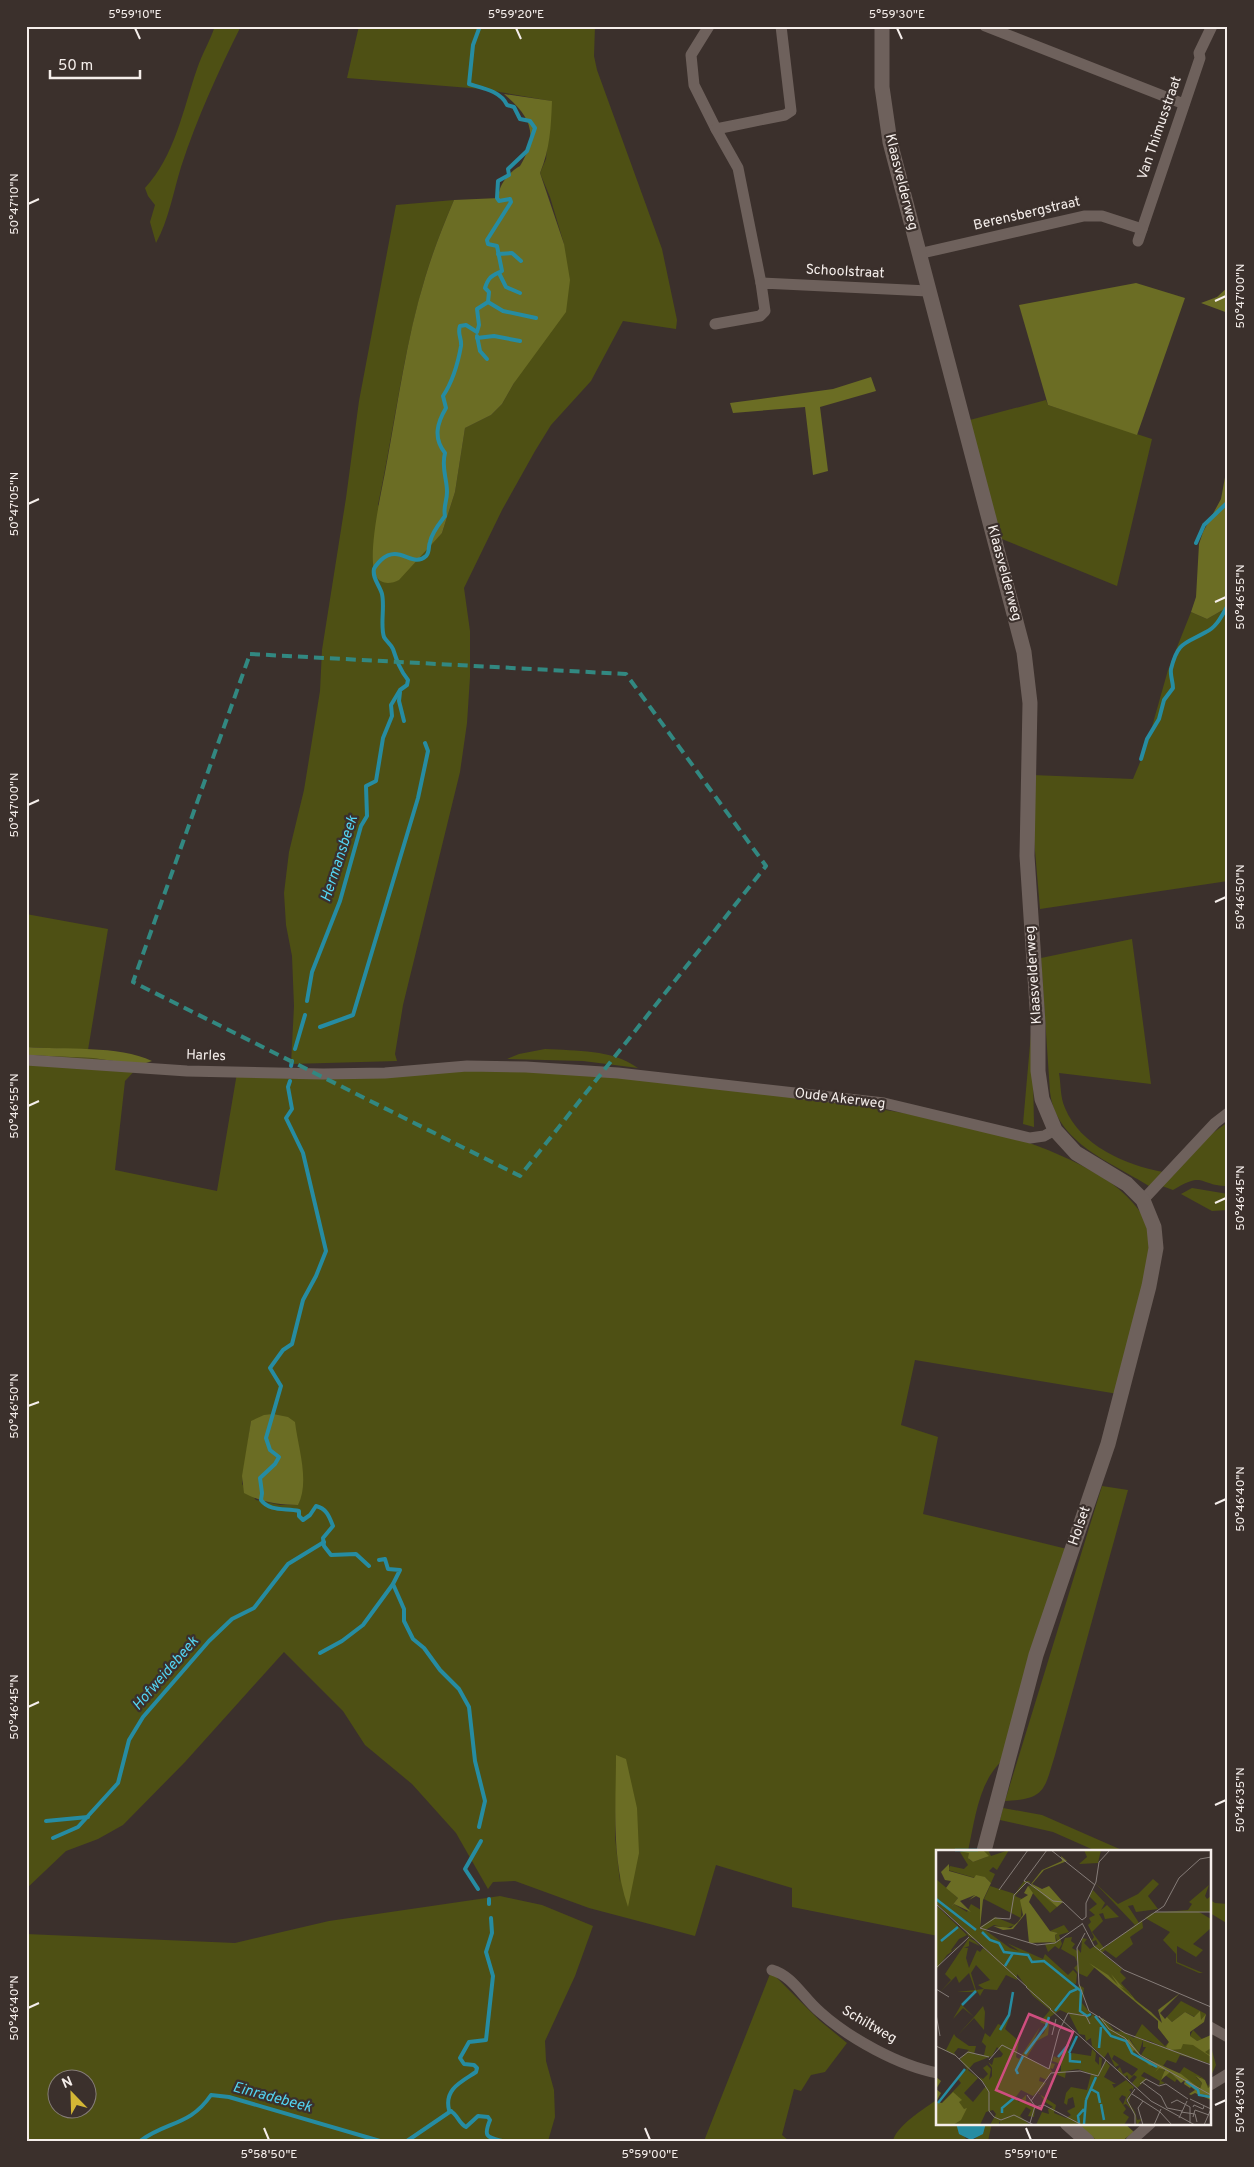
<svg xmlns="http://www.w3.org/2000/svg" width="1254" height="2167" viewBox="0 0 1254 2167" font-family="Overpass,sans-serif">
<rect width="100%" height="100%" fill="#3b302c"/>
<g fill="#4e5014" fill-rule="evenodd">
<path d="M215,26h26c-23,46 -44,92 -60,141 -8,26 -12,52 -25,76l-6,-21 5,-17 -7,-9 -3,-8c30,-32 38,-79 52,-119 5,-15 13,-28 18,-43z"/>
<path d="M359,26h236l-1,30 3,14 65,179 15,71 -1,9 -53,-8 -32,60 -40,44 -16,26 -33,59 -38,78 6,43v46l-3,46 -7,49 -57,233 -8,49 2,7 -106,3 3,-58 -2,-50 -6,-31 -2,-32 5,-41 15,-62 16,-99 2,-41 24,-152 13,-97 37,-196 58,-5c-11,26 -21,51 -29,78 -22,74 -31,152 -47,227l53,38 11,-10 13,-41 10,-64 26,-13 11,-11 12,-21 50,-139 -14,-47 -10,-24 6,-14 5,-58 -69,-12 -135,-11z"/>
<path d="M1046,400l2,5 104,34 -35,147 -120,-49 -31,-116z"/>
<path d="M1228,607v274l-188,28 -9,-105 1,-29 101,4 13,-31 22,-78 23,-58 16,7z"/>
<path d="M26,914l82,15 -20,121 -62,-3z"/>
<path d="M1132,939l19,145 -92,-11c2,11 1,24 6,35 15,37 60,57 98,64l-14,14c-38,-24 -93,-43 -99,-94l-9,-134z"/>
<path d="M1032,1022l2,105 -11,-3z"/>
<path d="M545,1049c32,2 66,0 93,19l-55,-7 -76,-2 12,-5z"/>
<path d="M26,1055l67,3 47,7 -15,16 -10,89 102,21 20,-118 270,-5 38,1c103,11 206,21 308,36 86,13 174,26 249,72 25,15 40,35 55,60l-39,157 -203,-34 -14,65 37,12 -15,77 144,35 -61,209c-27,19 -31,62 -38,93h-30v85l-146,-29v-19l-76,-23 -21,71 -106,-28 -74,-27 -22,1 -5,7 -32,-56 -44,-49 -47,-39 -22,-34 -59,-59 -99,110 -62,63 -25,14 -32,12 -40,38zM251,1421l43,1 5,32 -1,51h-18l-24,-5 -14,-16zM617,1755l3,127 -5,-45z"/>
<path d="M1228,1122v64c-29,0 -23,-16 -55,4l-11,-4 48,-51z"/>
<path d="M1192,1188l36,6v16l-16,1 -31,-17z"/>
<path d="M1102,1486l26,4 -73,265c-11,35 -9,44 -50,46z"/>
<path d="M1003,1808l39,7 82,36h-28l-43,-19 -53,-12z"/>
<path d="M500,1896l42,9 51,21 -18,50 -30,65 1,20 8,29 1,27 -7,24h-522v-207l209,9 94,-22zM58,2080h30v30h-30z"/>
<path d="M1210,1900l5,3 13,1v20l-18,-11z"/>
<path d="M770,1974l5,2 44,44 28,23 -22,29 -14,3 -10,16 -7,-2 -12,46 7,6h-85z"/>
<path d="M1210,2043l6,22 -6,13z"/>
<path d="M938,2099v24h18l10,16h9l11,-16h6l-4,18h-95c3,-15 32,-33 45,-42z"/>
</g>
<g fill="#6b6d24">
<path d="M504,94l48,7c-1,26 -2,48 -12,72l24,71 6,36 -4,32 -52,71 -12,21 -11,11 -26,13 -10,64 -13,41 -43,47c-8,4 -18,5 -23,-4 -10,-19 6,-86 10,-109 12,-63 20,-127 39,-189 8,-27 18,-52 29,-78l45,-2c-2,-12 11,-27 21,-32 19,-32 11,-49 -16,-72z"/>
<path d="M1136,283l49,15 -48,137 -89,-30 -29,-100z"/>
<path d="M1228,287v26l-27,-10 16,-6z"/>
<path d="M871,377l5,14 -56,16 8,64 -15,4 -8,-68 -72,6 -3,-10 103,-14z"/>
<path d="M1228,461v146l-21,12 -16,-7 5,-15 3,-53 4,-12 18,-33z"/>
<path d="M26,1047c37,3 93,-2 126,14l-12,4 -47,-7 -67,-3z"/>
<path d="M273,1414l15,3 7,5c3,26 15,59 3,83 -20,0 -37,-3 -54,-12l-2,-17 9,-55 13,-6z"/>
<path d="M616,1755l10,4 11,49 2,45 -11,54c-17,-49 -12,-101 -12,-152z"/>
<path d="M1077,2123h47l10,9 -12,9h-25z"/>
</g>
<path fill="#268ca2" d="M956,2123h30l-3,11 -12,6 -12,-6z"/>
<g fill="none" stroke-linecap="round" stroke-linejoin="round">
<g stroke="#268ca2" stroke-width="4">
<path d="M498,254l14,-1 9,8"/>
<path d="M499,273l7,14 14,6"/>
<path d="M488,302l15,9 33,7"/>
<path d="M477,336l3,15 7,8"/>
<path d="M477,338l17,-2 26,5"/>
<path d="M1196,543l8,-18 24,-23"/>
<path d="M400,692l-1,9 5,20"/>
<path d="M1141,759l6,-20 12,-20 5,-19 9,-12c0,-6 -3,-13 -2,-19 7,-28 14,-25 35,-37 11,-5 16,-17 22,-27"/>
<path d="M307,1001l5,-29 28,-71 21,-75 6,-10 -1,-30 10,-5 7,-43 9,-22 -1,-11 9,-15 7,-5 1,-5c-8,-10 -11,-19 -15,-31 -2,-5 -7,-8 -9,-12 -4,-12 1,-30 -2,-43 -2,-8 -10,-16 -8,-25 1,-3 5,-7 7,-9 19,-17 31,9 45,-4 4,-4 2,-9 4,-14 2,-10 9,-18 15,-26 -2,-9 2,-15 2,-24 0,-14 -6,-24 -2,-39 -12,-15 -8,-30 1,-45l-3,-12c10,-15 15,-33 18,-50 1,-8 -4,-12 -1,-20l6,-1 11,7 2,-7 -2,-16 11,-7 1,-10 -4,-4c4,-12 7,-12 17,-17l-5,-25 -9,-2 -1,-4 24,-38 -1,-3 -11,2 -2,-3 1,-17 11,-6 -1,-6 19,-18 8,-23 -5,-7 -10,-2 -6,-12 -7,-2c-6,-14 -25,-17 -38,-21l4,-39 7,-19"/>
<path d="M320,1027l33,-12 65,-217 10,-47 -3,-8"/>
<path d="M295,1049l10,-34"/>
<path d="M291,1066l1,-5"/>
<path d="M290,1081l-2,6 4,22 -6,9 17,35 23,98 -10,25 -13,24 -11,44 -9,6 -13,18 11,18 -15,52 4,12 9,7 -4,7 -15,14 2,15 -1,7c9,12 24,8 38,11v5l4,4 7,-5 6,-9c11,3 13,10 17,20l-10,12 1,8 7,9 25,-1 13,12"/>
<path d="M379,1560l6,-1 3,10 12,1 -7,14 11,25v12l9,18 11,9 16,22 19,19 10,18 6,54 10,40 -6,26"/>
<path d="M320,1653l22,-12 21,-16 30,-41"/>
<path d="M46,1821l42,-4"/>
<path d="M53,1838l25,-11 40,-44 11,-43 14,-23 66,-76 23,-22 22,-11 34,-44 36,-22"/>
<path d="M478,1889l-13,-20 16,-28"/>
<path d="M489,1899v5"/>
<path d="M491,1918l1,15 -6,19 7,24 -7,64 -17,2 -9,16 4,6 10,1 3,3 -1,4c-15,10 -32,17 -27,38 9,4 9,13 17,17l12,-11 10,1 2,3c-7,17 -3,17 12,21"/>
<path d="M140,2141c27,-20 50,-15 71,-46l18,2 151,44"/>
<path d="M407,2141l44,-30"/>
</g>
<g stroke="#6e615c" stroke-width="11">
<path d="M709,26l-18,29 3,30 22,44"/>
<path d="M985,26l199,78"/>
<path d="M1138,241l62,-183 -1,-5 13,-27"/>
<path d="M918,254l166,-38h18l40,13"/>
<path d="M761,283l-23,-115 -22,-39 69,-14 6,-4 -10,-85"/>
<path d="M715,324l45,-8 5,-5 -4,-28 167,8"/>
<path d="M26,1060l161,11 136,3 62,-1 82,-7 59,1 92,6 266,30 146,35 14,-2 11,-6"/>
<path d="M1143,1200l72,-77 13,-10"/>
<path d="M772,1970c21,6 31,28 48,42 29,26 79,54 118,61"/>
<path d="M1210,2027l18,10"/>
<path d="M1210,2085l18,-11"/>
<path d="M1131,2141l20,-18"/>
</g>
<g stroke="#6e615c" stroke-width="15">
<path d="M882,26v61l8,55 134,510 6,51 -3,153 11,167v48l4,28 13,31 21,23 51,31 16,16 11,27 2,21 -7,38 -41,158 -72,211 -52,196"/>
<path d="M1067,2123l20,18"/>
</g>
</g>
<path fill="none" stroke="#328881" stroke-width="4" stroke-dasharray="10 6" stroke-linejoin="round" d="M250,654l376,20 140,192 -246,310 -387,-194z"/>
<path fill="none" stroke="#f5eeeb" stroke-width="2" d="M135,28l5,11M516,28l5,11M897,28l5,11M28,204l11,-5M1215,301l11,-5M28,504l11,-5M1215,602l11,-5M28,805l11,-5M1215,902l11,-5M28,1106l11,-5M1215,1203l11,-5M28,1406l11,-4M1215,1504l11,-5M28,1707l11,-5M1215,1805l11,-5M28,2008l11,-5M1215,2105l11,-5M264,2128l5,12M645,2128l5,12M1026,2128l5,12"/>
<g text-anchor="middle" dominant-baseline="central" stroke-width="4.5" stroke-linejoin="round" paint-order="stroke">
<g font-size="14" fill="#f5eeeb" stroke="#3b302c">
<text transform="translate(1160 128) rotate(-71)">Van Thimusstraat</text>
<text transform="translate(901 182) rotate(76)">Klaasvelderweg</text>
<text transform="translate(1027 214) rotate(-13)">Berensbergstraat</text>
<text transform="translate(845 272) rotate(3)">Schoolstraat</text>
<text transform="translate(1004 573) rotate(75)">Klaasvelderweg</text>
<text transform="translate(1034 975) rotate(-94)">Klaasvelderweg</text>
<text transform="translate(206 1056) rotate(2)">Harles</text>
<text transform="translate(840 1099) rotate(7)">Oude Akerweg</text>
<text transform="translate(1080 1526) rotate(-71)">Holset</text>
<text transform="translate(869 2025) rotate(30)">Schiltweg</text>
</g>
<g font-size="15" font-style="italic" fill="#53d4f2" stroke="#3b302c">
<text transform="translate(340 859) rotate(-72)">Hermansbeek</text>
<text transform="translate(166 1674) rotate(-49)">Hofweidebeek</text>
<text transform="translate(272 2098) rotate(15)">Einradebeek</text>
</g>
</g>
<g transform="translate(936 1850)">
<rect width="275" height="275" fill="#3b302c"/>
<path d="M47,0h5l3,6 18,-6 -12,20 -4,-3 -4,4 6,3 -4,9 -6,-6 -10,1 -27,-8 2,-4 14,3 4,-4 -8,-13h9v7l4,3 13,-5zM148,0h17l-3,13 -19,1 8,-7zM0,29l22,19 -7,9 3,-3 13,8 4,-8 10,6 -1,17 15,-10 20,8 -9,3 -12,-3 -9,5 25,18 9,3 -12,-8 36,16 2,-5 23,21 5,-5 4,4 -1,10 -6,-1 7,6 2,-4 5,3 -2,15 9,11 -2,5 4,-5 5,6 5,-2 12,13 6,1 -3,-3 16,9 8,-14 23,22 4,-4 -11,-15 2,-5 -65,-55 -8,10 -9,-4 -4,-5 4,-4 -3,-7 -14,-8 4,-11 7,-1 -1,4 4,3 -3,4 5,3v-3l4,5 1,-15 5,1 -3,4 6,6 8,-5 -2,-4 -5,2 3,-5 -6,-12 3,-3 -2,-4 6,-3 -6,-5 8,-6 -8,-8 4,-6 12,13 -4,7 6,-5 12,12 -14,2 -2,-6 -4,1 4,7 -11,11 12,16 31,-23 -40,-42 23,21 20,-10 15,-15 6,5 -11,12 10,13 -22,3 -3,-7 -5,1 11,17 3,-3 1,8 -13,9 3,7 -17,14 -11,-8 -3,3 20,16 -2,3 6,6 -5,5 14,16 27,24 3,-2 11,21 18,1 -4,-7 3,-6 9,9 -5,2 3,2 11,-3v24l-31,-9 -4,8 -9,-3 -4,6 -22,-11 5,-8h-3v-7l20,7 -13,-6 -15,-4 8,3 -4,13 -9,-14 -3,2 12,16 14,10 10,1 3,6 4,-2 10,10 -3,-3 -2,3 -10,-7 -4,6 4,2 -6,2 1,-4 -16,-9 -3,4 6,3 -10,9 -5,-5 5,-6 -3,-2 -5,5 -2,-5 -2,2 -8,-7 3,-3 3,7 4,-2 5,4 6,-7 -24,-14 -2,4 7,6 -4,2 -7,-15 -4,6 -12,-12 -1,-8 -5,3 -1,-6 -6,-1 -10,-20 -9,-4 -10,7 -2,18 -11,6 -10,16 21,12 3,-6 4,1 -2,5 -3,-1 3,5 8,-2v-7l-9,-3 2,-5 3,2 10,-9 3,8 2,-4 19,3 1,-7 4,4 -1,8 4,4v-8l3,1 -1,11 5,-8 4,5 -6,11 12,7h-4l2,4 12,-8 8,7 -2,4v-3l-3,2 2,2 -5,9 6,8 -3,-5 -1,-3v-3l1,-1 2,-4 -2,10 6,9 2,8 5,-1 -5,6 -3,-13 -8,-8 -3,1 3,-8 -4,-2 -3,4 7,10 -3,4 6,4 -5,8h-88l6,-13 7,2 -1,-5 5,-2 -8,-5 -7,-11 -5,5 -12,-6 -6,8 4,4 7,-7v8l5,-1v5h4l-1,10 -6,-1 3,-6 -5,-3 -6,9 10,9h-29l-2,-4v4h-9l6,-11 -3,-4 -7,2 -6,13h-44v-23l6,1 19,-20 -4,-5 10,-9 -7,-10 9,-9 -11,-2 -4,5 3,3 -21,-10 10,4 8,-16 2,3 18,-20 -11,-9 -10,11 8,-14 -14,-9 14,9 15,-14 -4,1h-15l-6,3 6,-3 18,-2 -6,-17 -10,10 -3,-7 -15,15 -5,-3 5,3 10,-11 -6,-6 24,-36 6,3 5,5 -11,-5v5l-5,2h4l-2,10 3,10 8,-18 3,2 3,-4 10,8 -17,-16 -7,-3 -4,-7 -29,-27zM40,115l14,15 -12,5 6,4 -8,1 -5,-17zM81,124l16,22 17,14 -10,12 7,3 -3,8 -10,7 6,-13 -21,32 -3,-2 3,-16 -14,-12 6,-16 -8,13 -5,-2 -8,13 -5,-4 -5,14 2,-5 4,4 -2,9 -10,-1 2,-8h-7l-13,-9 18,-19 10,12 1,-18 -2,-6 -9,11 -12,-12 15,-14 3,5 4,-7 13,1 9,-15 11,5zM61,197l6,7 -2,3 -7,1 -2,7 -4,-3 4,6v8l-3,4 2,-11 -4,-4 -4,3 5,6 -5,5 -4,-2 7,9 -13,16 -9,-9 14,-15 -10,-8 6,-7 18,-7zM142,219l13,5 -4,16 -16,-3 -5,6 -2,10 3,2 1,-6 5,-2 2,10 -8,4 4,4 -5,3 -12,-5 2,-8 -18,-12 8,-10 -7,-2 1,-4 7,3 4,-8 14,6 1,-7zM88,31h5l2,2 -4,-1 -12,14 7,3 -1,19 -37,-19 6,-13 25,8zM96,35l11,7 14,15 -7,6 -20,-23 -2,-4zM273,35l-4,11 2,3 4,-3v16h-12l12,7v9l-18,16 10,6 -7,7 -19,-11v16l26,11h-4l-23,-10v-9l-13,-14 7,-8 -25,-14 7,-5 36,-3 4,-6 -3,-2zM0,55l31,30 -8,4 -8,11 1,1 3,-3 3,-1 -11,8 -11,15zM128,75l5,7 -10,3 3,9 -3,5 -4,-3 -7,6 -3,-8 12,-3 -2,-6 3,-2 -8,-2zM245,151l25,13 -3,7 2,1 -20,-10 -13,10 -5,-5zM248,217l19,11 5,8 3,-3 -3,5 -8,-11h-4l6,6 -2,6 -21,-15z" fill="#4e5014" fill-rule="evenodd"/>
<path d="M18,0h29l6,6 -16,6 -5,-4 1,-5zM125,6l6,5 -23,9 -12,14 10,5 7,-3 14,16 -6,5 -26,-23 11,-14 20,-9zM13,14v7l25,7 2,-3 9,2 6,6 -8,17 -3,27v-29l-4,-2 -7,4 6,-5 -15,6 11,11 -17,-8 -3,3 7,-9 -12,-10 5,-7 -6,-1 -4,-8zM92,36l5,7 -4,9 21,29 8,2 -3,2 1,7 -27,1 -3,-30 -13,16 -10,1 -10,-4 18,2 7,-6 5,-7 -3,-15 8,-5 -4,-2zM153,113l19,12 10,10 -7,-11 13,15 -5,-3 14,12 -8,-11 10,13 16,12 11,11 -4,-13 22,-17 -20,20 5,6 9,-10 -7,8 5,5 13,-10 9,5 6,-6 1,9 5,-6 -2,8 -14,10v4l7,5 14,-6v13l-6,4 6,4v1l-18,-12 -10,-1 -2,5 -11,1 -4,-3 3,-5 -11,-14v-7zM193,189l12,17 40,18 19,15 2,-6 -6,-7 9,4 3,8 3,-3v11l-10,-2 10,3v3l-16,-7 -4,2 -2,-1 6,-4 -4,-3 -6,6 5,-5 -6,-4 1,-4 -4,3 -11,-11 -9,8 4,-10 -6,-2 -4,4 3,-4 -9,-3 -15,-15 -2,3 -7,-11zM0,227l5,4 -5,8 5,4 -5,9 6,1 11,-11 9,8 -3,2 5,7 3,-1 -6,12 -8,5h-17z" fill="#6b6d24"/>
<path fill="none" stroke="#268ca2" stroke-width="2.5" d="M19,0h23M0,49l40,31M46,82l8,8 9,3 5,9 24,3 4,7 12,-1 37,30 -1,20 7,5 4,-2M5,91l17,-14M69,116l8,-13M26,155l14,-14M119,161l15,-19 7,-3M159,166l16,20 15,5 6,12 25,14M64,180l9,-15 4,-23M163,198l2,-21M133,203l8,-17M134,203v8l11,1M89,204l21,-28 3,-9M122,207l10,-12M82,224l-2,-4 7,-14M250,231l12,9 1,5 12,2M155,239l7,4 2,10M150,250l10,-23M2,253l27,-34M165,254l3,16M66,263v-5l12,-10M143,273l-1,-7 6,-7M148,274l2,-24"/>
<path fill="none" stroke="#857c78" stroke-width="1" d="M115,0l44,35M90,32l-2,-1 23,-31M63,40l29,-40M0,54l91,83M219,62h56M146,70l4,-3v-14l10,-21 3,-20 11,-12M146,73l12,23 30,24 87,37M146,74l-27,19 -18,2 -57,-17 15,-10 15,1 4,-24 13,-13 26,19 10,1 19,18M149,83l-8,15 2,36 10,27 36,22 86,32M164,100l64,-44 15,-28 21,-19 11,-2M0,118l33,-31M90,137l25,22M0,139l13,8M114,159l101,92 44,24M0,164l4,22M163,166l10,13 16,9 15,17 71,40M116,185l4,-16M0,196l19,9 27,26 7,11v19l5,6 7,3 13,-5 20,10M23,209l9,-7 21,5M53,210l13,-15 47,24M113,219l10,-38 9,-18 18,3 4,8M115,223l29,-2 18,5 8,-16M206,232l19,14 6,12 15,3M204,234l6,-5 13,7 7,-2 22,15M196,244l28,18 12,13M91,245l8,11 -5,17M254,249l21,10M95,251l20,-28M235,253l6,-3 13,7v16M99,257l9,-2 38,20M257,257l1,-2 9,4 1,-3M245,262l14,2 2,8M257,267l2,-7 14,5M243,268l8,-17M199,275v-10l-8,-15 8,-11M207,275l-5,-17 5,-7M218,275l7,-16M268,275l7,-16"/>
<path fill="#cf4e7f" fill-opacity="0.15" stroke="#cf4e7f" stroke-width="2.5" d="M93,164l44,18 -32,77 -45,-19z"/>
<rect width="275" height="275" fill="none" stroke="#f5eeeb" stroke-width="2.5"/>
</g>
<rect width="1254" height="2167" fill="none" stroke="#3b302c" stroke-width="55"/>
<g transform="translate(72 2094) rotate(337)"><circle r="24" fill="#3b302c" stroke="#857c78"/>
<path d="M0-4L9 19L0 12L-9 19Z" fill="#d3b635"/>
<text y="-8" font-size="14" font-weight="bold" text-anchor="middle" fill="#f5eeeb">N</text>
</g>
<path d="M50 70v8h90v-8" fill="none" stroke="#f5eeeb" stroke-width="2.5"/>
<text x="58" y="70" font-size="15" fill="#f5eeeb" stroke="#3b302c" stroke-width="4" paint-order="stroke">50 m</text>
<rect x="28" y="28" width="1198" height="2112" fill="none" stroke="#f5eeeb" stroke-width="2"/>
<g font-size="12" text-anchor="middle" fill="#f5eeeb">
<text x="135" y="18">5°59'10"E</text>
<text x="516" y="18">5°59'20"E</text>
<text x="897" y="18">5°59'30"E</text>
<text transform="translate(14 204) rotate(-90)" y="4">50°47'10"N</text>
<text transform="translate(1240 296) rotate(-90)" y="4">50°47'00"N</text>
<text transform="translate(14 504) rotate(-90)" y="4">50°47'05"N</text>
<text transform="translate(1240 597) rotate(-90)" y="4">50°46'55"N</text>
<text transform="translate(14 805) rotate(-90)" y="4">50°47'00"N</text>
<text transform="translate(1240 897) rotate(-90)" y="4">50°46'50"N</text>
<text transform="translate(14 1106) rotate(-90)" y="4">50°46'55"N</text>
<text transform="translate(1240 1198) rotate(-90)" y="4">50°46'45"N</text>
<text transform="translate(14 1406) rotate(-90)" y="4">50°46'50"N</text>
<text transform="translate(1240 1499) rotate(-90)" y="4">50°46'40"N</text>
<text transform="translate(14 1707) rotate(-90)" y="4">50°46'45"N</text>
<text transform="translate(1240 1800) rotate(-90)" y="4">50°46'35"N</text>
<text transform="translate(14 2008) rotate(-90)" y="4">50°46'40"N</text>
<text transform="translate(1240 2100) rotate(-90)" y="4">50°46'30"N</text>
<text x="269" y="2158">5°58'50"E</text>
<text x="650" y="2158">5°59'00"E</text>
<text x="1031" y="2158">5°59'10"E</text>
</g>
</svg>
